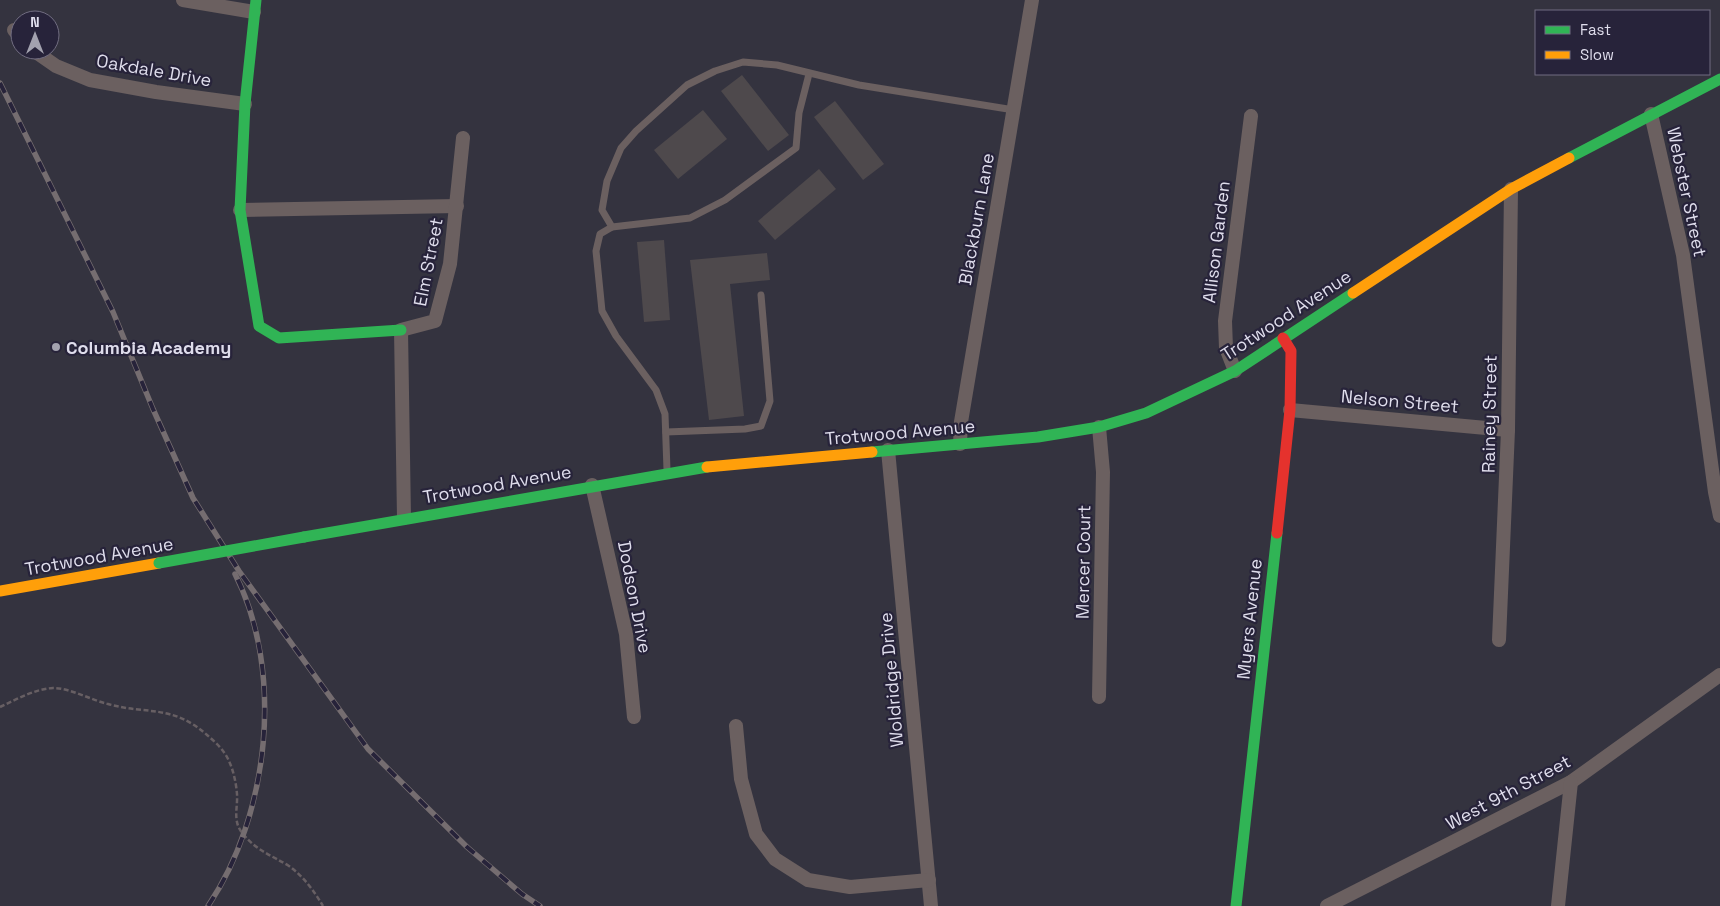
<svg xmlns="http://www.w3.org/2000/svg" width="1720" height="906" viewBox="0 0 1720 906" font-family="'Space Grotesk',sans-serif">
<rect width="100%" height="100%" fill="#34333f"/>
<g fill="#4e494c">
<path d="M742,75l47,60 -21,16 -47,-60z"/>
<path d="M835,101l49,63 -21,16 -49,-63z"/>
<path d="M703,110l24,29 -49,40 -24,-29z"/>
<path d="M819,169l17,20 -61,51 -17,-19z"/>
<path d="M664,240l6,80 -26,2 -7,-80z"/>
<path d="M767,253l3,27 -40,4 14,132 -35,4 -19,-160z"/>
</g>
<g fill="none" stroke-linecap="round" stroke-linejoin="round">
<path stroke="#675f63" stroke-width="2.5" stroke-dasharray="5 2.5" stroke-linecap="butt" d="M0,707c17,-8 35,-18 53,-19 17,0 38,12 55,16 39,11 64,0 99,31 7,6 15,13 20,22 6,11 9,25 10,37 1,14 -5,27 6,40 14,17 28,21 46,32 15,11 25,25 34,40"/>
<g stroke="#6b6060" stroke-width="7">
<path d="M612,227l-10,-17 5,-29 14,-33 15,-17 51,-46 28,-14 28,-9 34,3 82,20 155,25"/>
<path d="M666,432l79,-3 16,-3 9,-25 -9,-106"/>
<path d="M667,470l-2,-56 -9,-24 -40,-54 -14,-25 -6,-60 4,-17 12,-7 78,-9 35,-18 71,-52 3,-35 10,-39"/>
</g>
<g stroke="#6b6060" stroke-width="14">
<path d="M183,0l71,12"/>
<path d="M14,30l6,7"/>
<path d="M33,50l23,16 34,14 66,12 89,12"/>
<path d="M1651,114l32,141 32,237 5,24"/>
<path d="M240,210l217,-4"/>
<path d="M1235,371l-9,-23 -1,-27 26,-205"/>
<path d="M1290,410l218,20"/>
<path d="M960,444l1,-22 71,-422"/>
<path d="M888,450l43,456"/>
<path d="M592,485l34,149 8,83"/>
<path d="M404,518l-3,-188 34,-9 15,-57 13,-126"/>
<path d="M1499,640l9,-210 3,-241"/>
<path d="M1099,697l4,-225 -4,-45"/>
<path d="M736,726l5,53 15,55 19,25 33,21 42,7 79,-7"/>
<path d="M1327,906l244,-124 149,-107"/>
<path d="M1558,906l13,-124"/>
</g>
<g stroke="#30b455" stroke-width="11">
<path d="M256,0l-11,104 -5,106 19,116 20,12 122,-8"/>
<path d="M1569,158l151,-79"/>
<path d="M872,452l166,-15 61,-10 47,-14 89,-42 118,-78"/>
<path d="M304,537l403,-70"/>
<path d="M1236,906l41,-373"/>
</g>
<g stroke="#ff9f0a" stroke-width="11">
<path d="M1353,293l158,-104 58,-31"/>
<path d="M707,467l165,-15"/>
<path d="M0,591l159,-28"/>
</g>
<path stroke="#e5322d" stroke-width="11" d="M1277,533l13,-123 1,-59 -8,-13"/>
<defs>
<g id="rail">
<path d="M0,83l113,229 40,97 40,89 46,73 129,178 99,98 55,47 18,12"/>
<path d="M208,906c61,-90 77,-234 27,-332"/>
</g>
</defs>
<use href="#rail" stroke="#756d70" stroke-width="5.5"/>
<use href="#rail" stroke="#27233a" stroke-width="4" stroke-dasharray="11" stroke-linecap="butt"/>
<path stroke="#30b455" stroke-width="11" d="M159,563l145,-26"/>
</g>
<circle fill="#a3a2af" stroke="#27233a" stroke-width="2" cx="56" cy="347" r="5"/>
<g text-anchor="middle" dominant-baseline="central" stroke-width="4.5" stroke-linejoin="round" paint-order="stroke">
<g font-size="18" fill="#dfddec" stroke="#27233a">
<text transform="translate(154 70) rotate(10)">Oakdale Drive</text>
<text transform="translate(1687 192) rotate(78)">Webster Street</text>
<text transform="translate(976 219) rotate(-80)">Blackburn Lane</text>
<text transform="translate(1216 242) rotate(-83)">Allison Garden</text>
<text transform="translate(428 262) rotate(-79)">Elm Street</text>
<text transform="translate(1286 315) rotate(-33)">Trotwood Avenue</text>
<text transform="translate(1400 401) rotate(5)">Nelson Street</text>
<text transform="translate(1489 414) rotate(-89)">Rainey Street</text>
<text transform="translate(900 432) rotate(-5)">Trotwood Avenue</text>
<text transform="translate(497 484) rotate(-10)">Trotwood Avenue</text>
<text transform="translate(99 556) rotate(-10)">Trotwood Avenue</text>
<text transform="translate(1083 562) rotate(-89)">Mercer Court</text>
<text transform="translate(635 597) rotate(79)">Dodson Drive</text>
<text transform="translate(1249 619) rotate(-84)">Myers Avenue</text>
<text transform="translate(891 680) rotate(-95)">Woldridge Drive</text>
<text transform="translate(1508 792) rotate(-28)">West 9th Street</text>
</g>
<g font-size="18" font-weight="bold" fill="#dfddec" stroke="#27233a" text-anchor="start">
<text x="66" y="347">Columbia Academy</text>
</g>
</g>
<rect x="1535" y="10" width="175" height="65" fill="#27233a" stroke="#716d81"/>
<rect x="1545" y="26" width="25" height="8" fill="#30b455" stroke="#716d81"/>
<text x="1580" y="35" font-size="15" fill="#dfddec">Fast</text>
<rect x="1545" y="51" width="25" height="8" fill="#ff9f0a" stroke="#716d81"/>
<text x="1580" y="60" font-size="15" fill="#dfddec">Slow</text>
<g transform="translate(35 35)"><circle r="24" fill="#27233a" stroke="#716d81"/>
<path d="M0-4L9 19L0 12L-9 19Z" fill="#a3a2af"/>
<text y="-8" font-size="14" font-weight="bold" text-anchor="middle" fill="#dfddec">N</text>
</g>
</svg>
